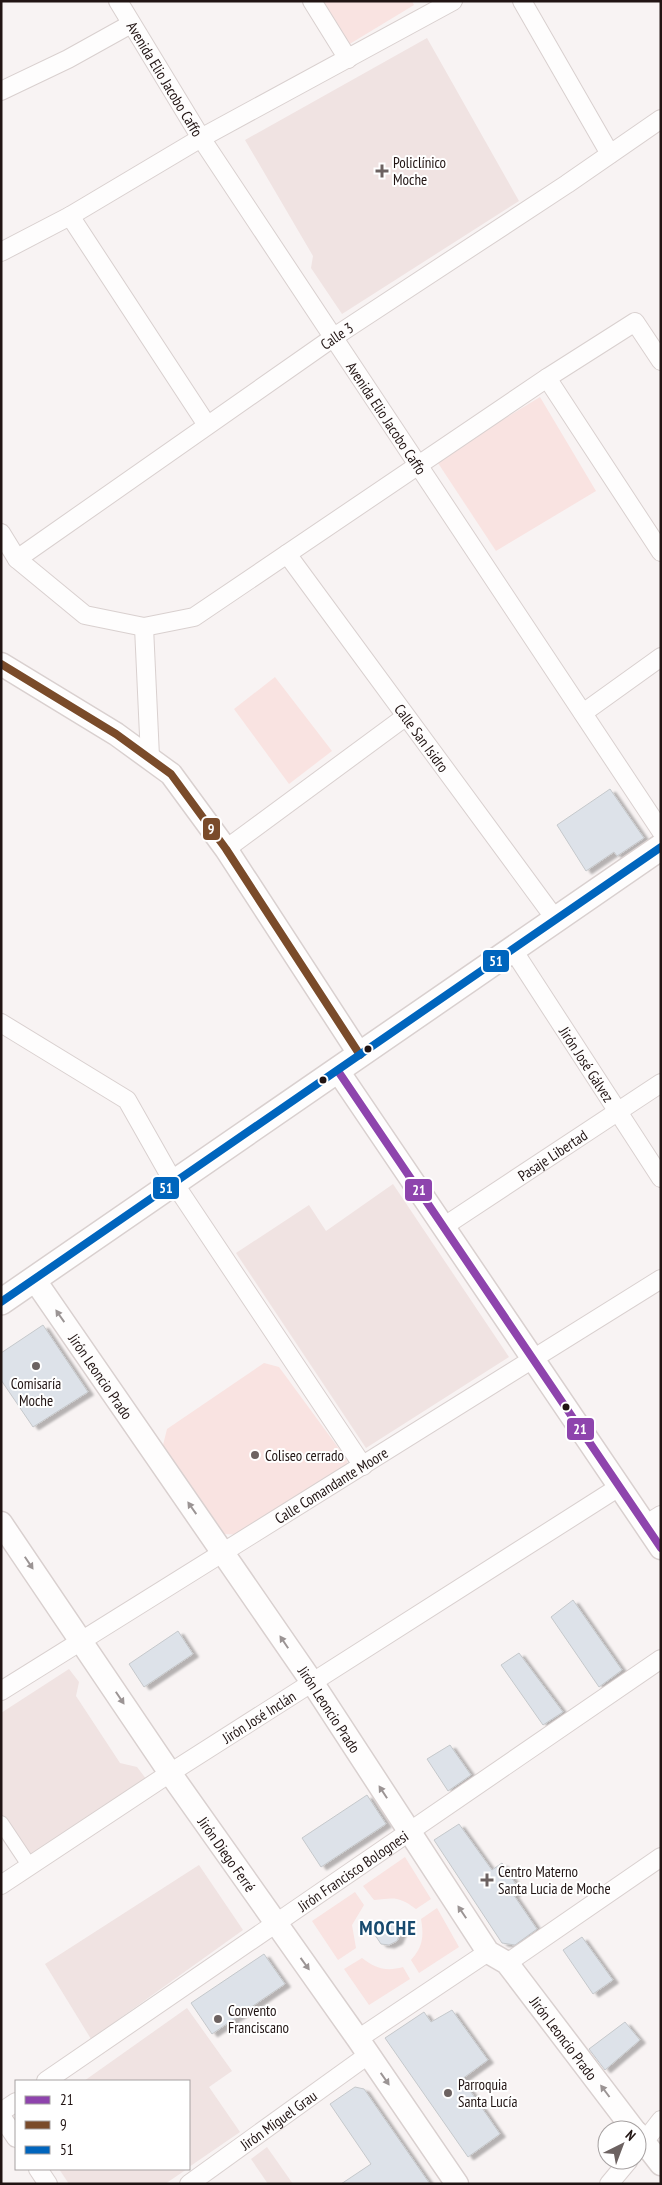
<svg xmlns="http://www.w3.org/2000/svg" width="662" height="2185" viewBox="0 0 662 2185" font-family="'PT Sans Narrow',sans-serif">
<defs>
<filter id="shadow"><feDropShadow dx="5.5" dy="3" stdDeviation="1" flood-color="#0004"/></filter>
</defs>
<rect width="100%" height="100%" fill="#f8f3f3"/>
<g fill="#f0e3e2">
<path d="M427,38l92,163 -177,113 -31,-46 2,-12 -68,-116z"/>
<path d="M393,1184l116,173 -143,91 -130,-195 73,-48 17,26z"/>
<path d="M69,1669l10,13 -3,14 44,67 17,4 13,17 -120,79 -29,-43v-107z"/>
<path d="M199,1865l44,65 -152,109 -46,-75z"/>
<path d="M187,2008l45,63 -23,16 31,45 -51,35v-86h-105z"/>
<path d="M267,2147l26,37h-25l-17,-25z"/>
<path d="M59,2169h128l-22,15h-96z"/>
</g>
<g fill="#f9e3e1">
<path d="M321,1h91l2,4 -66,40z"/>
<path d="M540,397l56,94 -100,60 -60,-91z"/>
<path d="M275,677l57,74 -43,33 -55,-75z"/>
<path d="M264,1363l15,4 69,94 -4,9 -103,65 -17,-1 -62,-85 5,-20z"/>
<path d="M405,1857l26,42 -15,10c-18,-13 -21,-11 -42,-9l-11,-14z"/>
<path d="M355,1892l9,13 -12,20 4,23 -18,12 -26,-39z"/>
<path d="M437,1908l22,39 -40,26 -8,-13c12,-13 13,-24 10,-41z"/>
<path d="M362,1958c13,10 24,14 41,9l7,12 -41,26 -25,-36z"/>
</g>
<g fill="#dde2e9" stroke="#c5c8cb" filter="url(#shadow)">
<path d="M610,789l34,49 -27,18 -3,-4 -28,19 -29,-46z"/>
<path d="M43,1325l45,67 -55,35 -32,-47v-27z"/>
<path d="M573,1600l49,70 -23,17 -48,-70z"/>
<path d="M178,1631l15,23 -49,33 -15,-23z"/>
<path d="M519,1653l44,59 -20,13 -42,-60z"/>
<path d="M450,1745l21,30 -23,16 -21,-32z"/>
<path d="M367,1795l19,29 -65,43 -19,-29z"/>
<path d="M459,1824l33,46 10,-7 17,26 -6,5 24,35 -22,16 -13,-2 -68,-103z"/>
<path d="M385,1922l9,1 7,9 -4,9 -8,4 -8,-1 -6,-9 3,-9z"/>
<path d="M582,1937l31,43 -20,14 -30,-44z"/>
<path d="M264,1954l21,30 -73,50 -21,-31z"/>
<path d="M452,2010l36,50 -26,19 38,55 -32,23 -83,-119 39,-26 7,10z"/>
<path d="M625,2022l15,18 -35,30 -16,-21z"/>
<path d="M355,2087l9,2 66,95h-89l30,-20 -41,-60z"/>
</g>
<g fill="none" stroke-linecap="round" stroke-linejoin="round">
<defs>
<path id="pedestrian" d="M1,1823l28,42"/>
<g id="minor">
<path id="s1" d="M118,1l83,137 460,693"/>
<path d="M312,1l36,58"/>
<path d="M522,1l88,153"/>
<path d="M1,91l67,-32 63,-35"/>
<path d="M70,216l137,209"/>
<path d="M1,252l69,-36 131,-78 252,-137"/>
<path d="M547,378l114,174"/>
<path d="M1,533l16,26 68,56 59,12 50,-10 353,-239 88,-56 26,39"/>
<path id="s2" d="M287,554l269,366"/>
<path id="s3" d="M17,559l317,-222 233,-153 94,-65"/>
<path d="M144,627l6,130"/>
<path d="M583,713l78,-56"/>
<path d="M226,849l179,-132"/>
<path id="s4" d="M513,950l148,228"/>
<path d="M1,1023l126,77 47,83 189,283"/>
<path id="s5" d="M443,1227l218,-144"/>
<path d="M645,1525l16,-10"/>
<path id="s6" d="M1,1691l660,-412"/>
<path id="s7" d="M1,1885l169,-112 449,-286"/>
<path d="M507,1963l154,-106"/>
<path d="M358,2039l130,-87"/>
<path id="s8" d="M46,2081l615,-422"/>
<path d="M1,2112l15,-10"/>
<path d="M1,2116l15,22"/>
<path d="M637,2151l24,-31"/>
<path d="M38,2169l10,15"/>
<path id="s9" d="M189,2184l179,-129"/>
<path d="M609,2184l20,-24"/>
</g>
<g id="tertiary">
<path d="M1,664l115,70 55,40 55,75 134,206"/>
<path d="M338,1071l323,477"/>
<path id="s10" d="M34,1279l278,403 176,270 19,11 127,167"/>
<path id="s11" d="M1,1523l169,250 188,266 99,145"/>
<path d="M637,2133l24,31"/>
</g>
<path id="secondary" d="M1,1302l660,-455"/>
</defs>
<use href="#pedestrian" stroke="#d9d0cf" stroke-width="16"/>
<use href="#minor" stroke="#d9d0cf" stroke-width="20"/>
<use href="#tertiary" stroke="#d9d0cf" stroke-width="25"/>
<use href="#secondary" stroke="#d9d0cf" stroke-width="28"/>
<use href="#pedestrian" stroke="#fefdfd" stroke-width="14"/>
<use href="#minor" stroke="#fefdfd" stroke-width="18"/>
<use href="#tertiary" stroke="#fefdfd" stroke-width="22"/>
<use href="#secondary" stroke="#fefdfd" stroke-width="25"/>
<defs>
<path id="bus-1" d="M338,1071l323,477"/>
<path id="bus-2" d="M1,664l115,70 55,40 55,75 134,206"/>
<path id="bus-3" d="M1,1302l660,-455"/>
</defs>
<use href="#bus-1" stroke="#fff" stroke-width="11"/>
<use href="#bus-2" stroke="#fff" stroke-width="11"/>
<use href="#bus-3" stroke="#fff" stroke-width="11"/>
<use href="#bus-1" stroke="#8e44ad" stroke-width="8"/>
<use href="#bus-2" stroke="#7a4b2a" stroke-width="8"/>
<use href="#bus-3" stroke="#0065bd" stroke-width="8"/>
</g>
<defs><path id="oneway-solid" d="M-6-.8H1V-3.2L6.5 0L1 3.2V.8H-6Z" transform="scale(1.25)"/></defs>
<g fill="#9b9494">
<use href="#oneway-solid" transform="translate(60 1316) rotate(-125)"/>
<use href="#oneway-solid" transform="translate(192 1508) rotate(-125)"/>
<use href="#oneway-solid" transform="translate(29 1563) rotate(56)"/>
<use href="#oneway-solid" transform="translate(284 1642) rotate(-124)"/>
<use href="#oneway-solid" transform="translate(120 1698) rotate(56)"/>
<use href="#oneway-solid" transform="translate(383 1792) rotate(-123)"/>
<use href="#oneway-solid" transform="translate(462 1912) rotate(-124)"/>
<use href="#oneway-solid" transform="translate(305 1964) rotate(54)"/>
<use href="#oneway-solid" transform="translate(385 2079) rotate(55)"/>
<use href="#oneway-solid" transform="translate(605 2091) rotate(-127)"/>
</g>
<g fill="#6c6261" stroke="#fff" stroke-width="2">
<path d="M379.5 163.5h5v5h5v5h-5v5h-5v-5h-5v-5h5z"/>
<circle cx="36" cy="1366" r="5"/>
<circle cx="255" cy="1455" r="5"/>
<path d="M484.5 1872.5h5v5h5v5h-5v5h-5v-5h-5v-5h5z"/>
<circle cx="218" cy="2019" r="5"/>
<circle cx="448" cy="2093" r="5"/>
</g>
<g fill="#211413" stroke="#fff" stroke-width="2">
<circle cx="368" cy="1049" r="4.5"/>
<circle cx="323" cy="1080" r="4.5"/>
<circle cx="566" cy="1407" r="4.5"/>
</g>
<g text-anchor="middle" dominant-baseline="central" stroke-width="4" stroke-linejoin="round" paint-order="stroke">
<g font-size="15" fill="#211413" stroke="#fff">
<text stroke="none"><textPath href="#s1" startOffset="91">Avenida Elio Jacobo Caffo</textPath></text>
<text stroke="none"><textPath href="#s3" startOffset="390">Calle 3</textPath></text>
<text stroke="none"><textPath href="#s1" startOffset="496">Avenida Elio Jacobo Caffo</textPath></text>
<text stroke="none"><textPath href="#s2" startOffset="228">Calle San Isidro</textPath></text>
<text stroke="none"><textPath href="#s4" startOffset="136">Jirón José Gálvez</textPath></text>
<text stroke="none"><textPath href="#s5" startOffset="131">Pasaje Libertad</textPath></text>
<text stroke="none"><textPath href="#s10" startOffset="118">Jirón Leoncio Prado</textPath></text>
<text stroke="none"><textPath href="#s6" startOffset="389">Calle Comandante Moore</textPath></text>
<text stroke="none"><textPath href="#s10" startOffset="522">Jirón Leoncio Prado</textPath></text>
<text stroke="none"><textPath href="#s7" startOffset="308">Jirón José Inclán</textPath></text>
<text stroke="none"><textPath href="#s11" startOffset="401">Jirón Diego Ferré</textPath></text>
<text stroke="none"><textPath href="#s8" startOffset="372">Jirón Francisco Bolognesi</textPath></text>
<text stroke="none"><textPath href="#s10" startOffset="928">Jirón Leoncio Prado</textPath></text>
<text stroke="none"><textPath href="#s9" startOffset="110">Jirón Miguel Grau</textPath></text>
</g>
<g font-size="15" fill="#211413" stroke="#fff" text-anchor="start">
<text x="393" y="162">Policlínico<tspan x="393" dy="17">Moche</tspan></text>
<text x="36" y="1383" text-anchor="middle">Comisaría<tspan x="36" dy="17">Moche</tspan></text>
<text x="265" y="1455">Coliseo cerrado</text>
<text x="498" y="1871">Centro Materno<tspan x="498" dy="17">Santa Lucia de Moche</tspan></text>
<text x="228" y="2010">Convento<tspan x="228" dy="17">Franciscano</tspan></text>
<text x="458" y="2084">Parroquia<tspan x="458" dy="17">Santa Lucía</tspan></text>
</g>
<g font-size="20" font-weight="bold" letter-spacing="1" fill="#184a6e" stroke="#fff">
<text x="388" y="1928">MOCHE</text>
</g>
</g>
<g stroke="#fff" stroke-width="2">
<rect x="202" y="817" width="19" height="24" rx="5" fill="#7a4b2a"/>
<rect x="482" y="949" width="28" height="24" rx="5" fill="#0065bd"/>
<rect x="152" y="1176" width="28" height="24" rx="5" fill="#0065bd"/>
<rect x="404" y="1178" width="29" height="24" rx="5" fill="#8e44ad"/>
<rect x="566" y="1417" width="29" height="24" rx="5" fill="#8e44ad"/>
</g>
<g font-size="14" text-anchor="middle" font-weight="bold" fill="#fff">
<text x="211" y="834">9</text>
<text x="496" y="966">51</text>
<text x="166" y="1193">51</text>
<text x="419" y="1195">21</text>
<text x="580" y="1434">21</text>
</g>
<rect width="662" height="2185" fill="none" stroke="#211413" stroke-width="5"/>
<rect x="15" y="2080" width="175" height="90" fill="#ffffff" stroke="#a6a1a1"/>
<rect x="25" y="2096" width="25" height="8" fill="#8e44ad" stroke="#a6a1a1"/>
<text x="60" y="2105" font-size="15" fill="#211413">21</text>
<rect x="25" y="2121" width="25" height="8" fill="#7a4b2a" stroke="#a6a1a1"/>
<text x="60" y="2130" font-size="15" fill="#211413">9</text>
<rect x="25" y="2146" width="25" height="8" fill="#0065bd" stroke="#a6a1a1"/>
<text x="60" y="2155" font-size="15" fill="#211413">51</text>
<g transform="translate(622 2145) rotate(42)"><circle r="24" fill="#ffffff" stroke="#a6a1a1"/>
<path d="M0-4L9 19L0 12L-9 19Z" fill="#6c6261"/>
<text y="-8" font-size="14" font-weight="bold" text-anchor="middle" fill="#211413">N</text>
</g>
</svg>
